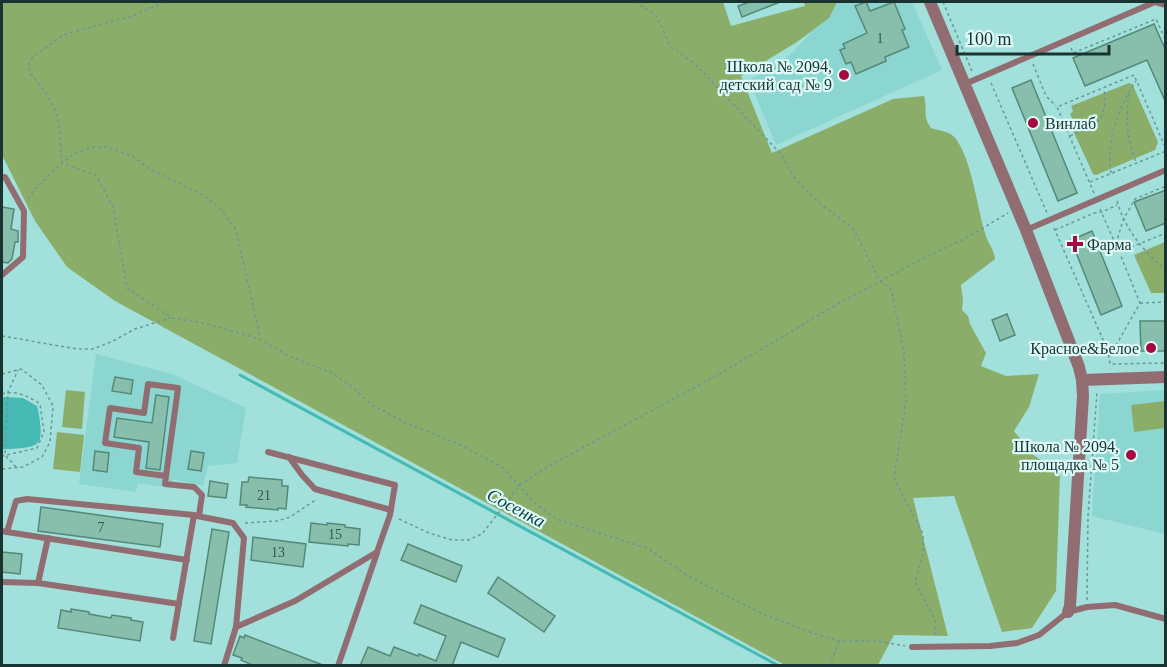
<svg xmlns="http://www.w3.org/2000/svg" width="1167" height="667" viewBox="0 0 1167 667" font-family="Georgia,serif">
<rect width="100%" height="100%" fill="#a1e0db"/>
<g fill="#8bd6d1">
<path d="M838,2h74l30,68 -166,75 -27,-65 27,-14 16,-13 36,-39z"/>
<path d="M96,354l76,20 74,34 -9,55 -29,3 -5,20 -30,-7 -2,9 -33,-5 -2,9 -57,-8z"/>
<path d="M1165,390v144l-73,-18 8,-122z"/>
</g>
<g fill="#8bad6a">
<path d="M2,2h721l8,24 74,-20 -1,-4h33l-8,16 -32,24 -56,34 31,77 121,-54 31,-3c4,14 -2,20 7,32 9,3 19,3 25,11 16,22 21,68 29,94 2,9 9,16 10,26l-34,26 2,15 -1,10 6,6 2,8 16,29 -5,13 25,10 33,-2 -10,33 -15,24 17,22 29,22 -4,116 -24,37 -30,4 -48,-136 -41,2 35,138 -54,-1 -16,30h-93l-670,-364 -48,-34 -32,-46 -33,-66z"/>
<path d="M1129,83l3,1 3,6 23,52 -3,8 -59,25 -3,-1 -24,-52 4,-2 -3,-6 3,-3 -2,-5z"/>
<path d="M1165,242v51h-14l-17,-38z"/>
<path d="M66,390l19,2 -3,37 -20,-2z"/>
<path d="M1165,401v27l-31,4 -3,-27z"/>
<path d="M57,432l27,3 -4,37 -27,-3z"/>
</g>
<path fill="#46b9b3" d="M4,397l19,1 14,8c2,7 6,29 2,35 -3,8 -29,8 -37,8v-51z"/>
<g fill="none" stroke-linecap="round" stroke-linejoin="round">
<path stroke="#46b9b3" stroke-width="3" d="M240,375l539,291"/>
</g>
<g fill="#88bfac" stroke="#548977" stroke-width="1.5">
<path d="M750,2h30l-38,15 -4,-11z"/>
<path d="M866,2l4,9 24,-9 11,27 -3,1 7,17 -24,10 1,4 -30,13 -5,-12 -5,2 -6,-14 5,-2 -2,-4 24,-11 -12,-27z"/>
<path d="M1154,24l12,27v52l-19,-43 -62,26 -12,-28z"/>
<path d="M1031,80l46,113 -19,8 -46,-113z"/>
<path d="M1166,190v33l-20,8 -12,-29z"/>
<path d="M2,207l12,2 -3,20 7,2v11h-3l-3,17 -4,4 -6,-1z"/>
<path d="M1092,231l30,75 -21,9 -30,-75z"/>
<path d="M1007,314l8,21 -15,6 -8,-21z"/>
<path d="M1140,321h26v30h-25z"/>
<path d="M115,377l18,3 -2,14 -19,-3z"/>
<path d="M156,395l13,2 -9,73 -14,-2 3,-26 -35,-5 3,-19 35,5z"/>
<path d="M95,451l14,2 -2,19 -14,-2z"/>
<path d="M191,451l13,2 -3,18 -13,-2z"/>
<path d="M249,477l33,3v6h6l-2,23 -8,-1v2l-32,-3 1,-2h-7l2,-23h6z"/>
<path d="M210,481l18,3 -2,14 -18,-2z"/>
<path d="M41,507l122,17 -3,23 -122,-16z"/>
<path d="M311,523l16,2v-2l18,2v2l15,2 -1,16 -11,-1v2l-39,-4z"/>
<path d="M212,529l17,3 -18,112 -17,-3z"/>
<path d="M253,537l53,7 -3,23 -52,-7z"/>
<path d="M408,544l54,22 -6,16 -55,-22z"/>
<path d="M2,552l20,2 -2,20 -18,-2z"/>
<path d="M498,577l57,39 -11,16 -56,-39z"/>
<path d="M421,605l84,34 -7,18 -37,-15 -9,24h-92l8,-19 22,9 4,-9 24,9 1,-2 17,7 10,-25 -32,-13z"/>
<path d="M71,609l18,3v2l22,4 1,-3 19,3v2l12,2 -3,19 -82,-13 3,-18 10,2z"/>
<path d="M245,635l78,30v1h-69l-13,-6 1,-2 -9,-3 7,-19 4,2z"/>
</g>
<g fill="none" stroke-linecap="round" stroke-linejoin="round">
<g stroke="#699995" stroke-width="1.5" stroke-dasharray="3 3" stroke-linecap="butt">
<path d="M164,2l-31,14 -28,7 -42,12 -30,22 -4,7v8l17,21 9,17 4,13 3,40 34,12 17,32 14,81 45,30 27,4 61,17 28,17 42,16 20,13 21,19 35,19 55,22 41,22 34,37 20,15 93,30 31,22 25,14 60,30 56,21 18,5h38l28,5"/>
<path d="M635,2l21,13 14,31 25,18 85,89 16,27 27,26 30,22 27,53 11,8 13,63 2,50 -12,76 29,56v19l-8,29 20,38 1,17"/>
<path d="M943,2l29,69"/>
<path d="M1071,48l2,5 83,-34 10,22"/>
<path d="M1033,64l13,32 10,10"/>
<path d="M991,83l56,130"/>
<path d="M1129,93c-4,25 -2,46 7,69"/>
<path d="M1070,136c27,-10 38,-17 34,-47"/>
<path d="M1111,173c-5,-33 7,-65 25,-92"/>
<path d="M1090,182l76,-31"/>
<path d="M1094,193l-37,-86 77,-32 32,74"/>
<path d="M28,199l6,-9 28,-27 13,-10 18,-6h15l26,10 15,12 44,21 16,9 12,11 15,20 24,107"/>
<path d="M1117,201c8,28 26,50 49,69"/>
<path d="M1100,209l19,43 47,-19"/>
<path d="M1054,228l50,114 5,15 1,7 56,-1"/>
<path d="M1055,230l39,-17 8,-1 15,-7"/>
<path d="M1116,244l7,-24 12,-21 31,-13"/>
<path d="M1140,303l26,-1"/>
<path d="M2,336l75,13h16l20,-8 22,-12 35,-11"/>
<path d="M1110,356l30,-53 -20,-49"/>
<path d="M2,374l19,-5 21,16 11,21 -3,36 -8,15 -19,10 -21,2"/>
<path d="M2,394c14,-4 26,2 38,10l4,28 -7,16 -35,8"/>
<path d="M16,467l-11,-12 3,-63 10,-22"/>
<path d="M399,519l30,14 23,7h16l14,-6 38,-49 29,-19 172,-93 120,-71 77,-41 50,-24 40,-24"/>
<path d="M245,523l32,-2 13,-4 27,-18"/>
<path d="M1087,600l1,-84 9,-124"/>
<path d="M829,666l10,-24"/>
</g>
<g stroke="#916d71" stroke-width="6">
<path d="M965,84l190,-82 11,3"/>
<path d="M2,177h3l19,34 -1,46 -21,18"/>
<path d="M1026,230l140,-60"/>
<path d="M289,457l13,18 13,14 76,21"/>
<path d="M166,476l-30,-4 3,-24 -34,-5 5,-35 34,5 4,-29 30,4 -12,88 -1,8 29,3 8,8 -3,21"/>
<path d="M197,516l36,7 11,15 -8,89 -12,39"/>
<path d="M2,531l5,1 9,-31 11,-2 167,16 -21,123"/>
<path d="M7,532l180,28"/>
<path d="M2,582l36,1 10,-45"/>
<path d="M38,583l141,21"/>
<path d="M236,627l59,-26 82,-49 13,-37 5,-30 -127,-33"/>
<path d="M912,647l78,-1 27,-3 22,-8 29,-23 19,-5 28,-2 51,14"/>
<path d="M338,666l39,-113"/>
</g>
<g stroke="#916d71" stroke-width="12">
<path d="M930,2l96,228 53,137 3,13 1,16 -13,210 -2,6"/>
<path d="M1082,380l84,-3"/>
</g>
</g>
<g fill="#a40a40" stroke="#dbfaf8" stroke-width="2">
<circle cx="844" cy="75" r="6"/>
<circle cx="1033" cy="123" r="6"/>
<path d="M1072 235h6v6h6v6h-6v6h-6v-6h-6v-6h6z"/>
<circle cx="1151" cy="348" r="6"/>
<circle cx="1131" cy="455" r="6"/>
</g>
<g text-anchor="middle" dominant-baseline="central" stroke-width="4.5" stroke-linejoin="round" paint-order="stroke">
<g font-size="14" fill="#355650">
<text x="880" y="38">1</text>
<text x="264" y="495">21</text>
<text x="101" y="527">7</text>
<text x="335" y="534">15</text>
<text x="278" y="552">13</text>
</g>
<g font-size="16" fill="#193331" stroke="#dbfaf8" text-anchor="end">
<text x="832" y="66">Школа № 2094,<tspan x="832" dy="18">детский сад № 9</tspan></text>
<text x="1045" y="123" text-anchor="start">Винлаб</text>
<text x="1087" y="244" text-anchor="start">Фарма</text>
<text x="1139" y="348">Красное&amp;Белое</text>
<text x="1119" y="446">Школа № 2094,<tspan x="1119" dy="18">площадка № 5</tspan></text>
</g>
<g font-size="18" font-style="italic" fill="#0a403d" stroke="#dbfaf8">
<text transform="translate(516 508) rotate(28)">Сосенка</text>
</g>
</g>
<rect width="1167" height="667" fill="none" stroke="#193331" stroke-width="6"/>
<path d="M957 45v9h152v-9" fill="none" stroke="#193331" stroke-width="3"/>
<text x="966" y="45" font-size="18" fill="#193331" stroke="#dbfaf8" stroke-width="4.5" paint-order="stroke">100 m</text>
</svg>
